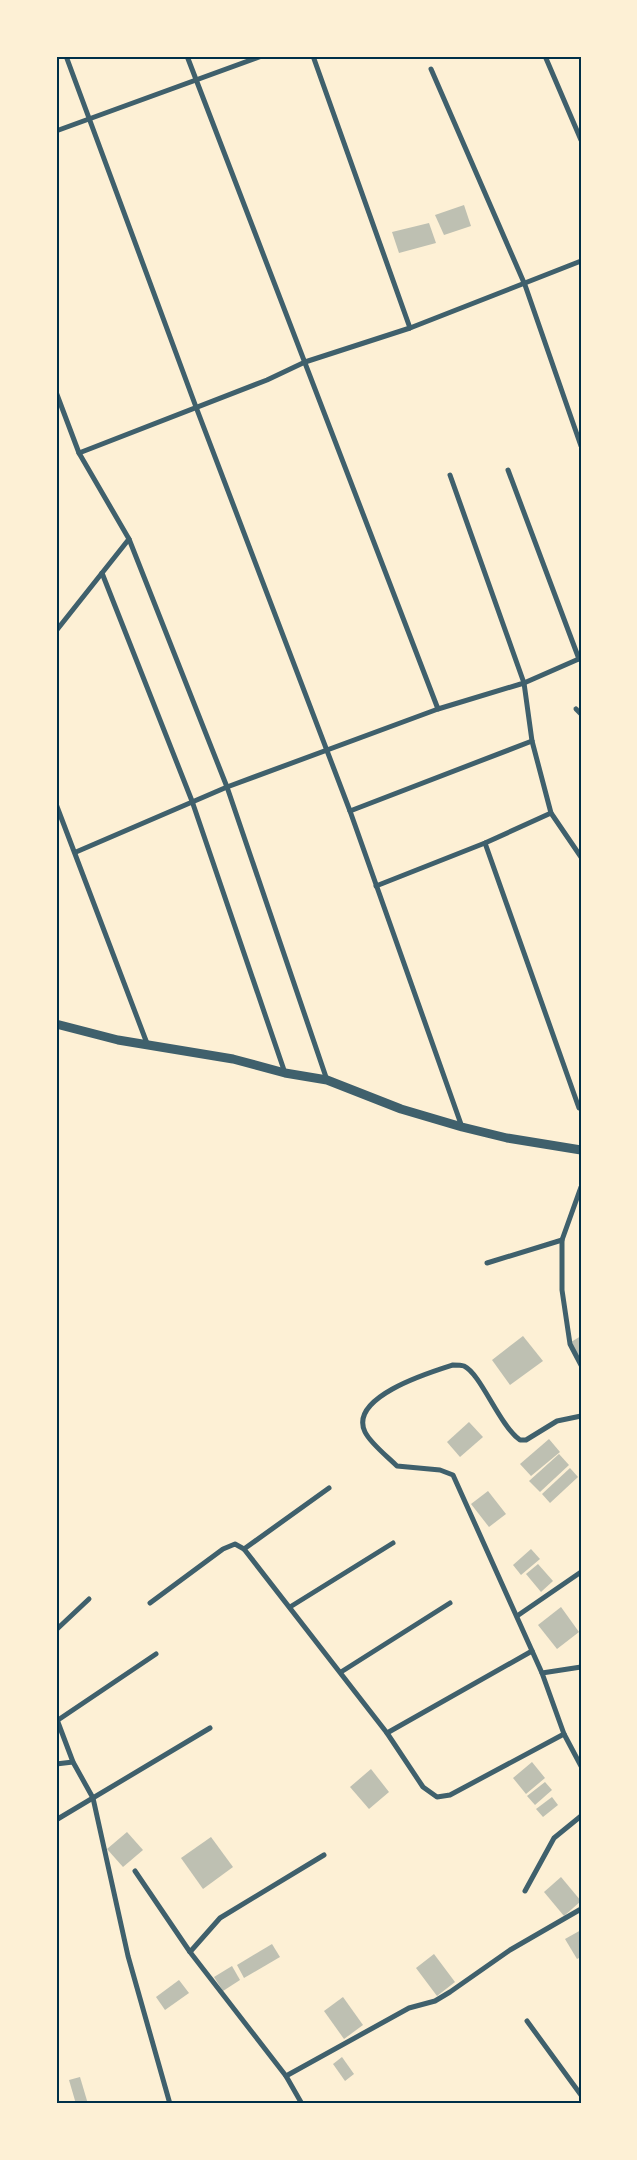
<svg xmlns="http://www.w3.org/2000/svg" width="637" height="2160" viewBox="0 0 637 2160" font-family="Karla,sans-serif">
<rect width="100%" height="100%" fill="#fdf0d5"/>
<g fill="#bec0b2">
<path d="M464,205l7,21 -27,9 -9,-20z"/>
<path d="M429,223l7,20 -37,10 -7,-21z"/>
<path d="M523,1336l20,25 -33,24 -18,-25z"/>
<path d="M581,1336v25l-10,-19z"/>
<path d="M469,1422l14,15 -23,20 -13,-15z"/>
<path d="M549,1439l11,13 -29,24 -11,-12z"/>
<path d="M559,1454l10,11 -29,27 -11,-11z"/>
<path d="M570,1468l8,9 -28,26 -8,-9z"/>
<path d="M488,1491l18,23 -17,13 -18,-23z"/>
<path d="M531,1549l9,10 -19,16 -8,-10z"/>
<path d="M538,1564l15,17 -12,11 -15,-18z"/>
<path d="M561,1607l18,25 -22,17 -19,-24z"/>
<path d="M532,1762l13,16 -19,16 -13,-16z"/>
<path d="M371,1769l18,23 -20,17 -19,-22z"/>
<path d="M545,1782l7,8 -17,15 -8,-9z"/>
<path d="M552,1797l6,8 -15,12 -7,-8z"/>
<path d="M127,1832l16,18 -20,17 -16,-18z"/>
<path d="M211,1837l22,30 -30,22 -22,-31z"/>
<path d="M561,1877l20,24 -17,15 -20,-24z"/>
<path d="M581,1930v27l-4,2 -12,-20z"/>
<path d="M272,1944l8,13 -36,21 -7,-13z"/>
<path d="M434,1954l21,28 -18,14 -21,-28z"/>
<path d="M232,1966l8,14 -17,11 -9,-14z"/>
<path d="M179,1980l10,13 -24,17 -9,-13z"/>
<path d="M343,1997l20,28 -19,14 -20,-28z"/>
<path d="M342,2057l12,17 -9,7 -12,-17z"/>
<path d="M80,2077l8,27h-12l-7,-24z"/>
</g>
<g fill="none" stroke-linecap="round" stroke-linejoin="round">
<g stroke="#3f606c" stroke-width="5">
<path d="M66,56l130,351 154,404 112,316"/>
<path d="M187,56l251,653 86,-26 -74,-208"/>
<path d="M313,56l97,272"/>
<path d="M545,56l36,84"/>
<path d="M431,69l94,216 56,161"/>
<path d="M56,131l206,-75"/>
<path d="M56,392l23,61 50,86 98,248 100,293"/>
<path d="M79,453l188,-73 38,-18 105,-34 171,-67"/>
<path d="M508,470l71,189"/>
<path d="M102,573l90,228 93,272"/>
<path d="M56,631l73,-92"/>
<path d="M581,658l-57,25 8,58 19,72 30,44"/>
<path d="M576,709l5,5"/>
<path d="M56,804l92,242"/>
<path d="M350,811l182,-70"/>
<path d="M485,843l94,265"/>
<path d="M76,852l151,-65 211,-78"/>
<path d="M376,886l109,-43 66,-30"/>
<path d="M581,1187l-19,53v50l8,54 11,21"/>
<path d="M487,1263l75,-23"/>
<path d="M244,1549l85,-61"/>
<path d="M150,1603l73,-54 12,-5 9,5 143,184 145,-82"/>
<path d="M290,1607l103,-64"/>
<path d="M517,1616l64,-44"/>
<path d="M56,1630l33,-31"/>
<path d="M341,1672l109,-69"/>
<path d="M542,1673l39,-6"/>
<path d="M56,1717l17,45 20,36 35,158 42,148"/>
<path d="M58,1720l98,-66"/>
<path d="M387,1733l36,54 14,10 13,-2 114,-61 17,32"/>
<path d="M564,1734l-22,-61 -89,-198 -13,-5 -43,-4c-10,-10 -26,-22 -32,-34 -17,-35 66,-60 88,-67 3,0 8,0 11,1 17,8 35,59 56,74h6l31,-19 24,-5"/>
<path d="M56,1764l17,-2"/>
<path d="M56,1820l154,-92"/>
<path d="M135,1871l55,81 96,124 16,28"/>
<path d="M525,1891l29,-53 27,-22"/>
<path d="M190,1952l30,-34 104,-63"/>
<path d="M527,2021l54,74"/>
<path d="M286,2076l123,-68 26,-7 15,-9 60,-42 71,-41"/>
</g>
<path stroke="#3f606c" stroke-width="9" d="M56,1024l62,16 115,19 52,14 42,7 74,29 61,18 45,11 74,12"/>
</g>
<rect width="637" height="2160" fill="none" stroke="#fdf0d5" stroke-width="115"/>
<rect x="58" y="58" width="522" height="2044" fill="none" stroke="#003049" stroke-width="2"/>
</svg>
